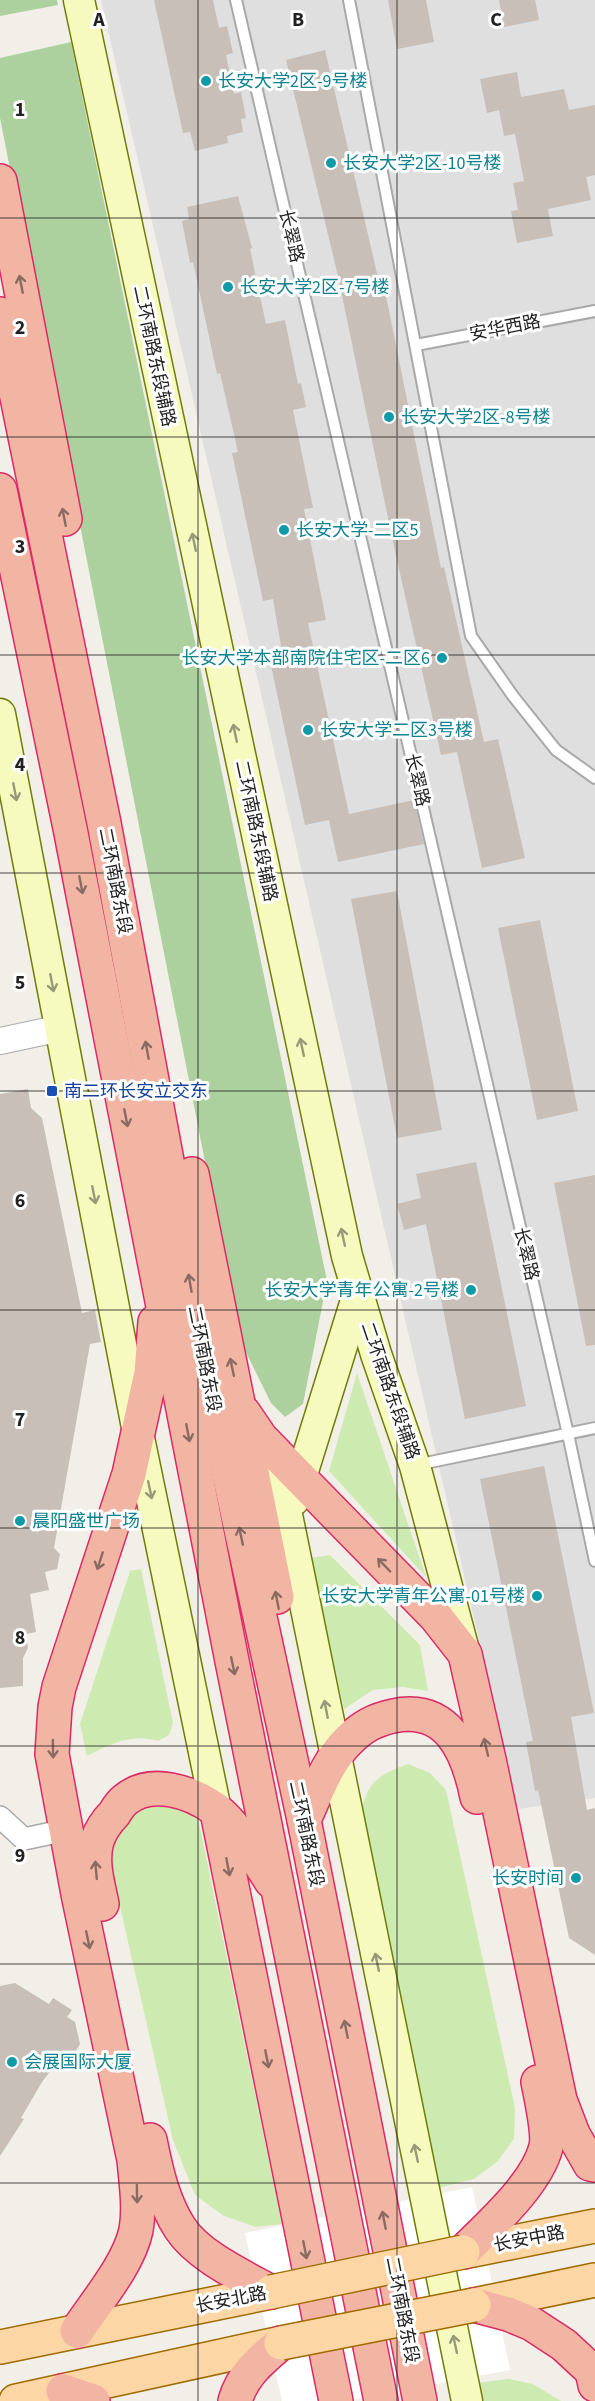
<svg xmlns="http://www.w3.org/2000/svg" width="595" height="2401" viewBox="0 0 595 2401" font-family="'Source Sans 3','Noto Sans SC',sans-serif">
<rect width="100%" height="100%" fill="#f2efe9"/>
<path fill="#e0dfdf" d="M101,0h494v1798l-77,11z"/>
<g fill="#cdebb0">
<path d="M357,1373l69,204 -97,-106z"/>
<path d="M330,1555l90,90 8,46 -25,-4 -30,3 -29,19 -33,-151z"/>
<path d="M141,1569l32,154 -4,12 -11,6c-27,-8 -47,3 -71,15l-7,-32 50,-153z"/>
<path d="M408,1764l22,9 16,17 69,318 -1,31 -17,23 -23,17 -36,9 -79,-370c9,-35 14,-41 49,-54z"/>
<path d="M167,1801l19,4 12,13 84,406 -26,3 -32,-11 -29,-21 -22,-55 -64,-282c16,-37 16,-45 58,-57z"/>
<path d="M509,2379l24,5 28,17h-81l-4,-18z"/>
</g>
<g fill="#add19e">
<path d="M0,0h57l1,5 -58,11z"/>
<path d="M71,42l256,1239 -24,123 -18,13 -14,-14 -31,-63 -240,-1222v-60z"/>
</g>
<path fill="#fff" d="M472,2187l38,183 -163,31h-65l-37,-168z"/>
<g fill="#c7bfb8">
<path d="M154,0h59l6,28 8,-2 6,27 -7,2 8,39 7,-2 5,26 -5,1 2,13 -16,4 1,7 -33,8 -5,-19 -7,1z"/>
<path d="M388,0h38l8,42 -37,7z"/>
<path d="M499,0h36l4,20 -35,7z"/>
<path d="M325,50l55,236h4l57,282 3,-1 40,175 14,-3 27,119 -43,10 -25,-116 -16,3 -47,-208 -56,-271 -52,-216z"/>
<path d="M517,72l4,25 43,-8 5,21 26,-5v70l-9,2 5,23 -43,9 5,27 -36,7 -6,-32 7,-1 -5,-27 11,-2 -9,-47 -11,2 -5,-26 -12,3 -7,-34z"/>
<path d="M238,196l14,52 -2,1 16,75 19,-4 13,64 3,-1 5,24 -13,3 20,98 -9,1 22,111 -18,3 41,191 65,-14 10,44 -86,18 -9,-42 -24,5 -35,-164 13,-3 -10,-59 -10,2 -31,-148 6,-1 -18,-79 -3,1 -24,-112 -3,1 -8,-42 7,-2 -2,-12z"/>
<path d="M397,891l45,239 -45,8 -46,-239z"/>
<path d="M540,920l38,191 -41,9 -39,-192z"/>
<path d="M28,1089l3,19 11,10 40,195 13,-3 6,32 -11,2 -36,204 6,6 -3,15 -12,3 4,18 -19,4 6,38 -10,2 2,14 -5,10v28l-23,2v-594z"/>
<path d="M476,1162l50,244 -61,13 -39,-195 -22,6 -7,-26 24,-6 -5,-24z"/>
<path d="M595,1175v170l-9,1 -32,-163z"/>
<path d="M544,1466l50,247 -23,4 16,93 8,-2v147l-26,-17 -31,-148 -3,1 -9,-49 7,-1 -53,-262z"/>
<path d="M15,1983l34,21 4,-6 19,12 -5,7 8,5 5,22 -11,18 -8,-5 -19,25 -21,36 3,1 -24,37v-170z"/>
</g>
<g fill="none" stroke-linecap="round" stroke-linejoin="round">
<defs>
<g id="service">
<path d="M236,0l332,1434 27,127"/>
<path d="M349,0l122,636 42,60 43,54 39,28"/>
<path d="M416,345l179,-34"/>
<path d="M416,1465l179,-37"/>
</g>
<path id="minor" d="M0,1817l24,22 42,-9"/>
<path id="tertiary" d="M0,1041l61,-13"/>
<g id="secondary">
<path d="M79,0l268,1256 29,98 39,112 50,188"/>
<path d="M0,714l138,719 78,377"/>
<path d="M274,1451l193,950"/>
<path d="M294,1500l64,-206"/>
</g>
<g id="primary">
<path d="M463,2252l132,-26"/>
<path d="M474,2305l121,-25"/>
<path d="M0,2347l271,-55"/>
<path d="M16,2401l265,-58"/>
</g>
<g id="trunk">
<path d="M0,181l65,338"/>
<path d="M0,314l104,509 100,536 100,461 116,581"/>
<path d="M0,490l70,338 162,833 149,740"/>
<path d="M192,1174l85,423"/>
<path d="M244,1413l17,25 175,179 29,37 25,110 70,336 13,34 17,30 5,1"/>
<path d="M217,1812l119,589"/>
<path d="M304,1820c13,-28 23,-59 45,-80 14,-14 26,-20 44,-24 55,-12 75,36 84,81"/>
<path d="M102,1904c-4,-20 -11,-42 -5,-63 3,-9 10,-20 17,-27 3,-5 7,-11 11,-14 26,-22 66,-8 90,9 18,13 44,52 56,72"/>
<path d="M150,2140c6,30 13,62 30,88 18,28 62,48 91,64"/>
<path d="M463,2252c27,-27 73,-67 83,-105 3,-14 -5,-50 -8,-65"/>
<path d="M474,2305l34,9 24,10 32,21 28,26 3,14"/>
<path d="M77,2331c19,-29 52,-67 59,-101 4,-22 0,-48 -2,-70l-56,-266 -26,-140 3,-47 4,-20 70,-213 22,-101 4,-51"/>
<path d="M63,2391l30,10"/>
<path d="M235,2401c8,-27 26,-41 46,-58"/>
</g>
</defs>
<use href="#service" stroke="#a9a9a9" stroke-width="14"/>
<use href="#minor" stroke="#a9a9a9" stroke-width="24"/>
<use href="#tertiary" stroke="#a9a9a9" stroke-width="28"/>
<use href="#secondary" stroke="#707d05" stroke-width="33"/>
<use href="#primary" stroke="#a06b00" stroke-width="36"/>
<use href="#trunk" stroke="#dc2a67" stroke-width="36"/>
<use href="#service" stroke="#fff" stroke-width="10"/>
<use href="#minor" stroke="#fff" stroke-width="21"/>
<use href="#tertiary" stroke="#fff" stroke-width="26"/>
<use href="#secondary" stroke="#f7fabf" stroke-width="30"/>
<use href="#primary" stroke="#fcd6a4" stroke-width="33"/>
<use href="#trunk" stroke="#f2b4a3" stroke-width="33"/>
<defs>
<g id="primary-bridge">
<path d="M271,2292l192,-40"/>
<path d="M281,2343l193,-38"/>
</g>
</defs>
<use href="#primary-bridge" stroke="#a06b00" stroke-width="36" stroke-linecap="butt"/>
<use href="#primary-bridge" stroke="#fcd6a4" stroke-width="33"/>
</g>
<defs><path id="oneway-shaft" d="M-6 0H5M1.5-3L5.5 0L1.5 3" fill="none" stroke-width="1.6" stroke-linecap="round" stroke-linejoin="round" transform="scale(1.5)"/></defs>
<g stroke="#8a6b62">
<use href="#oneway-shaft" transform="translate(21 284) rotate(-101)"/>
<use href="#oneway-shaft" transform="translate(64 517) rotate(-101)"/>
<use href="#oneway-shaft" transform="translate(81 885) rotate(79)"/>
<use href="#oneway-shaft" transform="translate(147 1050) rotate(-100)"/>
<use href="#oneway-shaft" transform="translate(126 1118) rotate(79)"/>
<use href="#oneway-shaft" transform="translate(190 1283) rotate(-100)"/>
<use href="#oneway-shaft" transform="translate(232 1367) rotate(-102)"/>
<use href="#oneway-shaft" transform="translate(188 1433) rotate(79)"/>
<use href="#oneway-shaft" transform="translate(241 1536) rotate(-102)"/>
<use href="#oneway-shaft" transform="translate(100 1561) rotate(108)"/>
<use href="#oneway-shaft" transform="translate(384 1565) rotate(-134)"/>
<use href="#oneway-shaft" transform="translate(277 1600) rotate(-101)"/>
<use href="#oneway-shaft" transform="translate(233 1666) rotate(78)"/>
<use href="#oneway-shaft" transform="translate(486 1747) rotate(-103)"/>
<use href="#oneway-shaft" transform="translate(53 1749) rotate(89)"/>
<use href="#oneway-shaft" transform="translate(228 1867) rotate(79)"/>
<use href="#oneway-shaft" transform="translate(96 1870) rotate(-95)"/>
<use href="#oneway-shaft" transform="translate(88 1940) rotate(78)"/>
<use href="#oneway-shaft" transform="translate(346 2029) rotate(-101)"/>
<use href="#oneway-shaft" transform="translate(267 2059) rotate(79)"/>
<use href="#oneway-shaft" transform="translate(137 2194) rotate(89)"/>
<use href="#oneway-shaft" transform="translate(384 2220) rotate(-101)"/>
<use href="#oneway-shaft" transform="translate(305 2250) rotate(79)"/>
</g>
<g stroke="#979978">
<use href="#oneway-shaft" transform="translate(194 542) rotate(-102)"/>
<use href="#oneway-shaft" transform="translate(235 733) rotate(-102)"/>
<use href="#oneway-shaft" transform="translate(15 792) rotate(79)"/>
<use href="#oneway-shaft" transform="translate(52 983) rotate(79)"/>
<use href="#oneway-shaft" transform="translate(302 1047) rotate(-102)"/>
<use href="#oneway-shaft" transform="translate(94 1195) rotate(79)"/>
<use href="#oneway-shaft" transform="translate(343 1237) rotate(-102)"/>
<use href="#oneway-shaft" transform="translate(150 1490) rotate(78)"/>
<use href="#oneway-shaft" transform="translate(326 1709) rotate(-101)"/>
<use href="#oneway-shaft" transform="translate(377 1962) rotate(-102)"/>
<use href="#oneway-shaft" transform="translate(416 2153) rotate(-102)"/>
<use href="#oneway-shaft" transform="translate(455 2344) rotate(-102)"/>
</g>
<path fill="none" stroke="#222" stroke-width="1.5" stroke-opacity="0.55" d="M198,0v2401M397,0v2401M0,218h595M0,437h595M0,655h595M0,873h595M0,1091h595M0,1310h595M0,1528h595M0,1746h595M0,1964h595M0,2183h595"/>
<g fill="#0f9aa8" stroke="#fff" stroke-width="2">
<circle cx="206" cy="81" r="6"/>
<circle cx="331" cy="163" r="6"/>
<circle cx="228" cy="287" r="6"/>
<circle cx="389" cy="417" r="6"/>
<circle cx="284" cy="530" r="6"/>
<circle cx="442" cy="658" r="6"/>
<circle cx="308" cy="730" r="6"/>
<circle cx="471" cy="1290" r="6"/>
<circle cx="20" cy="1521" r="6"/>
<circle cx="537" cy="1596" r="6"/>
<circle cx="576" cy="1878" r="6"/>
<circle cx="12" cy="2062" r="6"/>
</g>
<rect fill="#1a4fb4" stroke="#fff" stroke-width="2" x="46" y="1085" width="12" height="12" rx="3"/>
<g text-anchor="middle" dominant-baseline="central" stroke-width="6" stroke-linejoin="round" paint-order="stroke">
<g font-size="18" fill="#0d838f" stroke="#fff" text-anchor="start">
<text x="218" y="81">长安大学2区-9号楼</text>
<text x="343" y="163">长安大学2区-10号楼</text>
<text x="240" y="287">长安大学2区-7号楼</text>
<text x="401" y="417">长安大学2区-8号楼</text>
<text x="296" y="530">长安大学-二区5</text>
<text x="430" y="658" text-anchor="end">长安大学本部南院住宅区-二区6</text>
<text x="320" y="730">长安大学二区3号楼</text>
<text x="459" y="1290" text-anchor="end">长安大学青年公寓-2号楼</text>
<text x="32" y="1521">晨阳盛世广场</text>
<text x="525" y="1596" text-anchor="end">长安大学青年公寓-01号楼</text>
<text x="564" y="1878" text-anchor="end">长安时间</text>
<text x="24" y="2062">会展国际大厦</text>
</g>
<g font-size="18" fill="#222" stroke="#fff">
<text transform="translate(291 236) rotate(77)">长翠路</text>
<text transform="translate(505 328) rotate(-11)">安华西路</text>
<text transform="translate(154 356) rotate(78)">二环南路东段辅路</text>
<text transform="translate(417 780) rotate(77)">长翠路</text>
<text transform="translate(256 831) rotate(78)">二环南路东段辅路</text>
<text transform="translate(115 881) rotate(79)">二环南路东段</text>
<text transform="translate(526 1254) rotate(77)">长翠路</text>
<text transform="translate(204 1359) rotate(79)">二环南路东段</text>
<text transform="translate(390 1391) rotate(71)">二环南路东段辅路</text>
<text transform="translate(306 1834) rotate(78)">二环南路东段</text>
<text transform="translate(529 2239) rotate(-11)">长安中路</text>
<text transform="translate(231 2300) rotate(-11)">长安北路</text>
<text transform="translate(402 2310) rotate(79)">二环南路东段</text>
</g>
<g font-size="18" fill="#164399" stroke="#fff" text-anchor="start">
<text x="64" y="1091">南二环长安立交东</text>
</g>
</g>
<g font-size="20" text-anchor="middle" font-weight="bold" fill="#222" stroke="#fff" stroke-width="6" stroke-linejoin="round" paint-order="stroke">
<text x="99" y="26">A</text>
<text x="298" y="26">B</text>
<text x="496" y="26">C</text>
<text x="20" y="116">1</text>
<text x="20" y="334">2</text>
<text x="20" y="553">3</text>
<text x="20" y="771">4</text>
<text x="20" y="989">5</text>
<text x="20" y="1207">6</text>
<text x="20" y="1426">7</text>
<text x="20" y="1644">8</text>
<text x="20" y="1862">9</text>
</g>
</svg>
